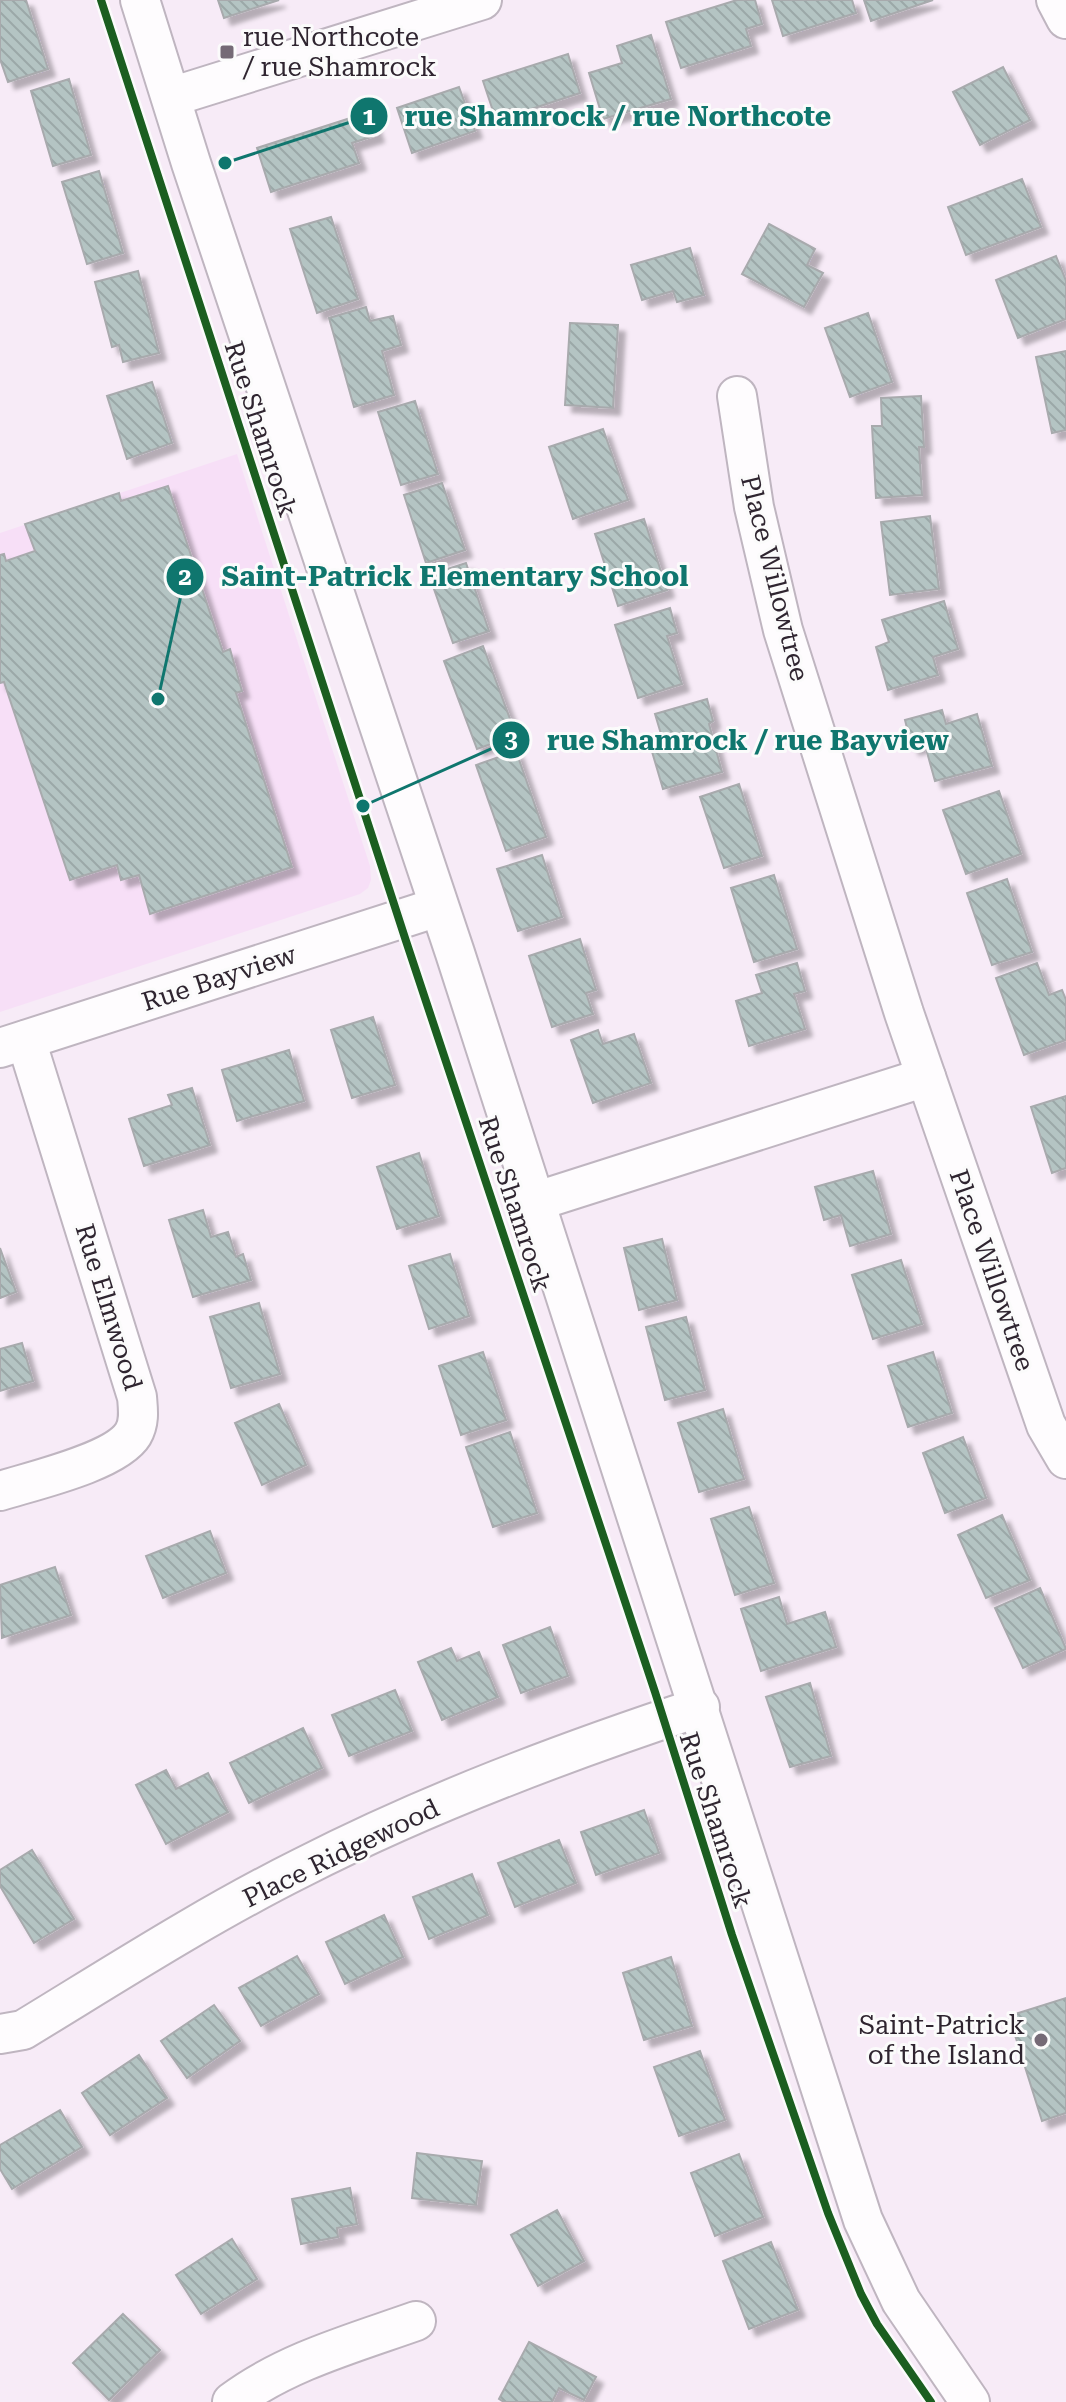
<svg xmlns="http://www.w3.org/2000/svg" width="1066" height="2402" viewBox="0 0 1066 2402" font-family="'Roboto Serif',serif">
<defs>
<pattern id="building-back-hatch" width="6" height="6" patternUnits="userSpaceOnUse" patternTransform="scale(2)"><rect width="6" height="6" fill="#b4c4c3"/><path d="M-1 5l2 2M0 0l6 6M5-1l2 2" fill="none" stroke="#9ba8a8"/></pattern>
<filter id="shadow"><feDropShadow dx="7" dy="7" stdDeviation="2" flood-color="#0004"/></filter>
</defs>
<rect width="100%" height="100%" fill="#f7ebf7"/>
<path fill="#f7dff7" d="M237,454l133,412 1,14 -3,8 -8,6 -360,118v-479z"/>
<g fill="url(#building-back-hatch)" stroke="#a8aaad" stroke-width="2" filter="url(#shadow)">
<path d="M0,0h26l22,69 -40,13 -8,-23z"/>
<path d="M218,0h61l-55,18z"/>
<path d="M737,0h18l7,24 -16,5 5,17 -70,22 -15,-46z"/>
<path d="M772,0h80l4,13 -73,23z"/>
<path d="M864,0h69l-62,21z"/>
<path d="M651,35l20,64 -68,20 -14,-46 33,-10 -5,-17z"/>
<path d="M568,54l12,39 -67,22 -3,-6 -16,5 -11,-33z"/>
<path d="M1003,67l27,53 -50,25 -27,-53z"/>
<path d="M69,79l22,76 -38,11 -22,-75z"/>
<path d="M459,87l16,44 -63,22 -15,-45z"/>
<path d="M369,112l8,23 -25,8 7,20 -88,29 -14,-44z"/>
<path d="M99,171l24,82 -36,11 -25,-82z"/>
<path d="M1022,179l19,48 -75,28 -18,-48z"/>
<path d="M331,217l27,82 -41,14 -27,-84z"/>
<path d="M769,224l46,25 -8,16 16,8 -19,34 -62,-33z"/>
<path d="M690,248l14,47 -27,7 -4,-11 -31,9 -11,-35z"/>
<path d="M1056,256l10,25v38l-48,19 -22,-58z"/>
<path d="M138,271l21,82 -36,9 -4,-17 -7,2 -17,-65z"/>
<path d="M366,307l4,14 23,-5 8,29 -19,6 12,44 -40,12 -25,-89z"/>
<path d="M868,313l24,69 -42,15 -25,-69z"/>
<path d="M570,323l48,2 -5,83 -48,-3z"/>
<path d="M1066,351v79l-14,3 -16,-76z"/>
<path d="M152,382l20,61 -45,16 -20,-63z"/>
<path d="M921,396l3,51h-5l3,48 -46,3 -4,-72h10l-1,-28z"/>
<path d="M415,401l23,73 -37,11 -23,-73z"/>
<path d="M603,429l25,71 -55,19 -24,-72z"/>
<path d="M442,483l23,67 -39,13 -22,-68z"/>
<path d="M168,486l55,166 7,-3 12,42 -6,2 56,174 -142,47 -11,-39 -18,5 -4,-15 -47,15 -66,-198 -4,1v-128l4,-1 2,7 29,-10 -10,-27 94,-31 2,8z"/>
<path d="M930,516l9,73 -49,6 -9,-73z"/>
<path d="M644,519l23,71 -49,16 -23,-72z"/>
<path d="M466,563l23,68 -36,12 -24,-68z"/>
<path d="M944,601l14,48 -25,8 5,18 -50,15 -12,-43 13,-5 -7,-22z"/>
<path d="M670,608l7,25 -10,3 15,48 -44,14 -23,-73z"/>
<path d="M483,646l33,89 -39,14 -33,-88z"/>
<path d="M707,699l6,22 -4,3 13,48 -59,17 -15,-51 13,-4 -6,-20z"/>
<path d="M942,710l4,14 31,-10 15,52 -57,15 -10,-36 -13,3 -7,-28z"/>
<path d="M516,751l30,86 -40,14 -30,-86z"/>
<path d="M739,784l23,72 -38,12 -24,-71z"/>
<path d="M999,791l22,63 -55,20 -23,-64z"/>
<path d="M542,855l20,62 -44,14 -21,-62z"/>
<path d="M774,875l23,74 -43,13 -23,-74z"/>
<path d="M1007,879l25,73 -40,13 -25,-72z"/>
<path d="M580,939l16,51 -10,3 7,21 -41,13 -23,-71z"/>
<path d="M797,963l8,28 -11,3 11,35 -56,17 -13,-45 26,-8 -6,-18z"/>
<path d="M1037,963l12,32 13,-5 4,10v40l-42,15 -28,-77z"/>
<path d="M373,1017l22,68 -43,13 -21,-68z"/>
<path d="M598,1030l5,14 31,-10 17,49 -58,20 -22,-63z"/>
<path d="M289,1050l15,51 -67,20 -15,-51z"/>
<path d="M192,1088l18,57 -66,21 -15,-47 43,-14 -4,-10z"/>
<path d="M1066,1096v72l-14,5 -21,-66z"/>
<path d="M419,1153l20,63 -42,13 -20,-62z"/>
<path d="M873,1171l18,63 -41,12 -9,-31 -17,5 -9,-33z"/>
<path d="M203,1210l8,27 17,-5 8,25 7,-3 8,26 -58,17 -24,-77z"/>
<path d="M662,1239l15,61 -38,10 -15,-62z"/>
<path d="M0,1248l16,44 -16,6z"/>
<path d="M450,1254l19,62 -40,13 -20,-63z"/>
<path d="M901,1260l21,64 -49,15 -21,-64z"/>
<path d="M259,1303l21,71 -49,14 -21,-71z"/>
<path d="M686,1317l19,73 -40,10 -19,-73z"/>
<path d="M22,1343l11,38 -33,10v-42z"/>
<path d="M483,1352l23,68 -45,15 -22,-69z"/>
<path d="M933,1352l19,61 -44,14 -20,-61z"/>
<path d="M279,1404l27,61 -44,20 -27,-62z"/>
<path d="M723,1409l21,70 -45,13 -21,-69z"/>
<path d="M510,1432l27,81 -44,14 -27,-80z"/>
<path d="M963,1437l23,61 -41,15 -22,-60z"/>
<path d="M749,1507l25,76 -39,12 -24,-76z"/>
<path d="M1002,1515l28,65 -44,18 -28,-63z"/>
<path d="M210,1531l16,42 -63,25 -17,-42z"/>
<path d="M55,1567l16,48 -69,23 -2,-53z"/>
<path d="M1040,1588l26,61 -43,19 -28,-60z"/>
<path d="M779,1597l8,27 38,-12 11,35 -75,24 -20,-62z"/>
<path d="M550,1627l18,49 -47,17 -18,-48z"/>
<path d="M451,1648l6,13 22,-9 19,45 -56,23 -24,-58z"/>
<path d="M810,1683l21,73 -41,11 -24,-70z"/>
<path d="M395,1690l17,41 -63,25 -17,-41z"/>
<path d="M303,1728l19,40 -73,35 -19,-40z"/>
<path d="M166,1770l10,19 32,-16 20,39 -62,32 -30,-59z"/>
<path d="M644,1810l15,43 -63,22 -15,-43z"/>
<path d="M559,1840l17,43 -61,24 -17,-44z"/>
<path d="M32,1850l42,69 -40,24 -34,-57v-16z"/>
<path d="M472,1874l16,41 -59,24 -16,-42z"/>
<path d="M384,1915l19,42 -58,27 -19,-42z"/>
<path d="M297,1956l22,38 -58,32 -22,-38z"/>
<path d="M671,1957l21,69 -48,14 -21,-67z"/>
<path d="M1066,1998v115l-24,8 -33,-105z"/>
<path d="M214,2005l26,36 -53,37 -26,-37z"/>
<path d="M700,2051l25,69 -46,16 -25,-69z"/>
<path d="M139,2055l28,43 -57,37 -28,-42z"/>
<path d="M60,2110l22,37 -70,42 -12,-20v-24z"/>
<path d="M417,2153l65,8 -6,44 -64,-7z"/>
<path d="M739,2154l24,63 -48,19 -24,-63z"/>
<path d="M350,2188l7,36 -20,4 1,9 -37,7 -9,-45z"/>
<path d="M557,2210l27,51 -46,25 -27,-51z"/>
<path d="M232,2239l25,40 -56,35 -25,-39z"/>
<path d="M771,2242l27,68 -49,19 -26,-68z"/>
<path d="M123,2314l37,36 -51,50 -36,-37z"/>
<path d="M529,2342l67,35 -12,23 -25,-12 -7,14h-48l-5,-3z"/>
</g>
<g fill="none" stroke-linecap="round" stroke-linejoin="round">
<defs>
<g id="street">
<path d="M140,0l51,163 264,790 408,1267 38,81 69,101"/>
<path d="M1056,0l10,19"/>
<path d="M171,97l311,-97"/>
<path d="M737,396l17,111 29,123 121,383 142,412 20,34"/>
<path d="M0,1048l438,-141"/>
<path d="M534,1202l392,-125"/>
<path d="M0,1491c32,-10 116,-29 133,-57 7,-12 5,-25 4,-37l-111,-357"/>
<path d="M0,2034l23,-4c92,-56 182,-114 278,-162 127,-65 263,-116 399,-161"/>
<path d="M232,2402c53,-40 122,-59 184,-81"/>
</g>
</defs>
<use href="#street" stroke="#bfb5c0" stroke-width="42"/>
<use href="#street" stroke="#fefcfe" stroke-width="38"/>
<defs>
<path id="cycleway" d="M101,0l305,941 249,751 77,243 96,278 33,81 16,30 54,78"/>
</defs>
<use href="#cycleway" stroke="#fbfbfb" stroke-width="13"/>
<use href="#cycleway" stroke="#1b5e20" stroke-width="8"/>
</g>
<g fill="#756a76" stroke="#fbfbfb" stroke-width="3">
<rect x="219" y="44" width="16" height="16" rx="4"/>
<circle cx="1041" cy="2040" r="8"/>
</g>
<g text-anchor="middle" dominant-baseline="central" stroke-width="6" stroke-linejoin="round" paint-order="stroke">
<g font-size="26" fill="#2f2530" stroke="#fbfbfb" text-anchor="start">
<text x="243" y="37">rue Northcote<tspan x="243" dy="30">/ rue Shamrock</tspan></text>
<text x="1025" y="2025" text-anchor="end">Saint-Patrick<tspan x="1025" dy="30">of the Island</tspan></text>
</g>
<g font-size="26" fill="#2f2530" stroke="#fbfbfb">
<text transform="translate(261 429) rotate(72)">Rue Shamrock</text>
<text transform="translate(775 578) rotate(76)">Place Willowtree</text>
<text transform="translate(219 978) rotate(-18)">Rue Bayview</text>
<text transform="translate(515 1204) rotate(72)">Rue Shamrock</text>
<text transform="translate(992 1270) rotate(71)">Place Willowtree</text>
<text transform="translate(109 1307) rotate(73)">Rue Elmwood</text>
<text transform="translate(716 1820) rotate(72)">Rue Shamrock</text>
<text transform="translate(341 1853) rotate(-26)">Place Ridgewood</text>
</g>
</g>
<path fill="none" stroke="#0f766e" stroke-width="3" d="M225 163L369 116M158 699L185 577M363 806L511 740"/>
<g fill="#0f766e" stroke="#fbfbfb" stroke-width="3">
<circle cx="225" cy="163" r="8"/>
<circle cx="158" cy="699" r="8"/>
<circle cx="363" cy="806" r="8"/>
<circle cx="369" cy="116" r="20"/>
<circle cx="185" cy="577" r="20"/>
<circle cx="511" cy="740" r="20"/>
</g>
<g font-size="24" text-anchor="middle" font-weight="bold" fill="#fff">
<text x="369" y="125">1</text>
<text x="185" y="585">2</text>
<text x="511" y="748">3</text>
</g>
<g font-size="28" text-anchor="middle" font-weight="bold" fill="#0f766e" stroke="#fbfbfb" stroke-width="6" stroke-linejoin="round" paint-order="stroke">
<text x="618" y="126">rue Shamrock / rue Northcote</text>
<text x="455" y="586">Saint-Patrick Elementary School</text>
<text x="748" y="750">rue Shamrock / rue Bayview</text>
</g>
</svg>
